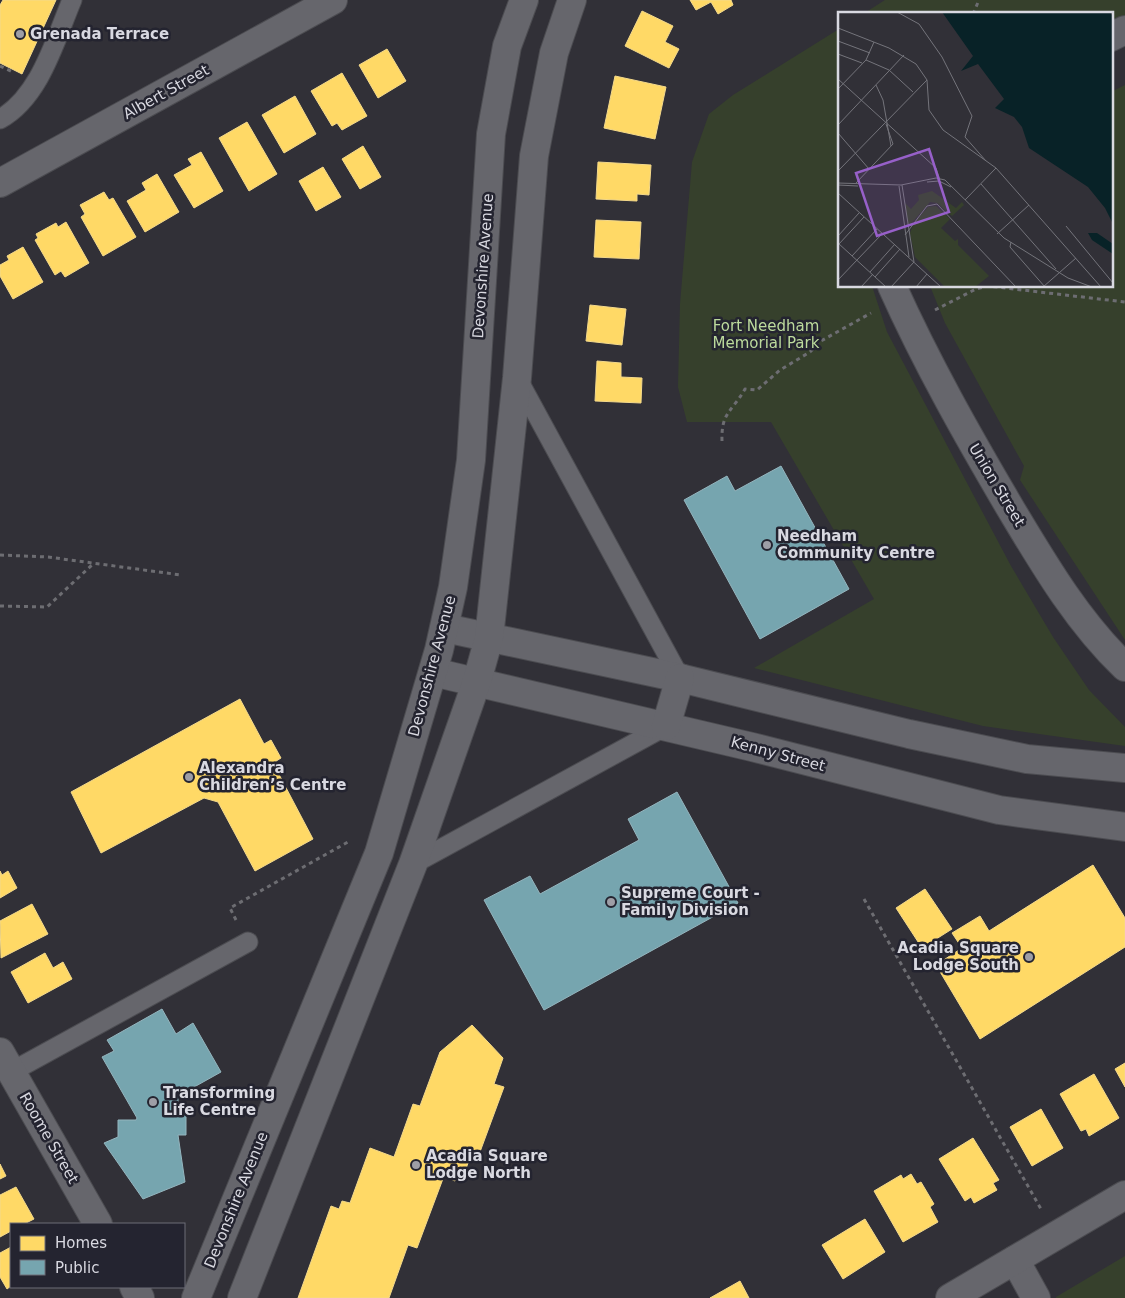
<svg xmlns="http://www.w3.org/2000/svg" width="1125" height="1298" viewBox="0 0 1125 1298" font-family="'DejaVu Sans',sans-serif">
<rect width="100%" height="100%" fill="#313037"/>
<g fill="#36402c">
<path d="M885,0h240v18l-14,8v-12h-248z"/>
<path d="M839,29v257h33l15,46 124,234 42,71 36,53 36,37v19l-142,-20 -229,-58 120,-69 -103,-177h-84l-9,-35 2,-83 12,-142 17,-48 24,-19z"/>
<path d="M1125,85v555l-105,-160 4,-14 -79,-143 -15,-37h181v-194z"/>
<path d="M1125,1256v42h-69v-1z"/>
</g>
<g fill="#ffd966" stroke="#f4d98b">
<path d="M3,0h53l-34,74 -22,-11v-58z"/>
<path d="M690,0h41l2,5 -15,9 -7,-12 -15,8z"/>
<path d="M642,11l31,15 -8,16 14,7 -10,19 -44,-22z"/>
<path d="M387,49l19,32 -28,17 -19,-33z"/>
<path d="M342,73l25,43 -25,14 -5,-7 -5,3 -21,-35z"/>
<path d="M615,76l51,11 -11,52 -51,-11z"/>
<path d="M295,96l21,38 -32,19 -22,-38z"/>
<path d="M247,122l30,52 -28,17 -30,-53z"/>
<path d="M363,146l18,31 -21,12 -18,-30z"/>
<path d="M201,152l22,39 -29,17 -20,-33 18,-10 -4,-6z"/>
<path d="M598,162l53,3 -2,30 -12,-1v7l-41,-2z"/>
<path d="M323,167l18,30 -25,14 -17,-30z"/>
<path d="M157,174l22,38 -34,20 -18,-31 19,-11 -4,-7z"/>
<path d="M104,192l5,8 4,-2 23,39 -33,19 -22,-39 4,-3 -5,-9z"/>
<path d="M596,220l45,2 -2,37 -45,-2z"/>
<path d="M66,222l23,41 -24,14 -4,-6 -6,4 -20,-35 3,-2 -2,-4 20,-11 2,4z"/>
<path d="M23,247l20,35 -30,17 -13,-23v-11l9,-5 -2,-4z"/>
<path d="M590,305l36,4 -4,36 -36,-4z"/>
<path d="M597,361l24,2v14l21,1 -1,25 -46,-2z"/>
<path d="M240,699l24,45 7,-4 10,18 -8,5 40,76 -58,32 -37,-69 -14,-4 -103,55 -30,-61z"/>
<path d="M1093,865l32,53v29l-145,92 -44,-74 26,-17 -10,-15 28,-17 9,15z"/>
<path d="M0,871l2,4 6,-4 9,17 -17,10z"/>
<path d="M925,889l27,40 -30,19 -26,-40z"/>
<path d="M32,904l16,30 -47,24 -1,-37z"/>
<path d="M45,953l8,15 10,-6 9,17 -44,24 -17,-31z"/>
<path d="M472,1025l31,33 -9,26 10,3 -27,73 -7,-2 -5,13 -6,-2 -4,12 -11,-5 -27,72 -9,-3 -19,53h-91l33,-92 8,3 3,-8 8,2 20,-55 24,9 19,-53 7,2 20,-54z"/>
<path d="M1125,1063v24l-10,-18z"/>
<path d="M1094,1074l25,44 -30,18 -3,-7 -5,2 -21,-37z"/>
<path d="M1041,1109l22,39 -31,18 -22,-39z"/>
<path d="M973,1138l26,42 -6,3 4,7 -23,13 -3,-6 -6,4 -26,-42z"/>
<path d="M0,1164l6,12 -6,3z"/>
<path d="M911,1174l6,10 4,-2 13,22 -4,3 8,15 -35,20 -29,-51 27,-16 2,4z"/>
<path d="M16,1187l18,32 -10,5h-13v7l-11,6v-42z"/>
<path d="M865,1219l20,33 -42,27 -21,-34z"/>
<path d="M11,1247v39l-4,3 -7,-12v-24z"/>
<path d="M740,1281l9,17h-39z"/>
</g>
<g fill="#76a5af" stroke="#94b5be">
<path d="M781,466l68,123 -89,50 -76,-139 43,-24 8,15z"/>
<path d="M677,792l61,111 -194,107 -60,-110 46,-24 10,18 99,-54 -11,-21z"/>
<path d="M162,1009l14,25 17,-11 28,49 -43,24v12h8v27h-8l7,47 -42,17 -39,-56 14,-6v-17h18l1,-2 -35,-61 12,-6 -7,-11z"/>
</g>
<g fill="none" stroke-linecap="round" stroke-linejoin="round">
<defs>
<g id="lane">
<path d="M0,119c40,-22 55,-79 72,-119"/>
<path d="M517,378l163,300"/>
<path d="M413,864l253,-138"/>
<path d="M11,1072l237,-130"/>
</g>
<g id="street">
<path d="M1111,37l14,-7"/>
<path d="M0,183l333,-183"/>
<path d="M892,286c35,78 77,152 120,225 33,55 66,111 113,156"/>
<path d="M445,628l235,50 229,56 118,25 98,9"/>
<path d="M433,672l319,75 247,63 126,17"/>
<path d="M666,726l14,-48"/>
<path d="M0,1052l98,172"/>
<path d="M1015,1260l21,38"/>
<path d="M134,1287l6,11"/>
</g>
<g id="secondary">
<path d="M196,1298l183,-445 60,-203 14,-63 18,-127 20,-326 16,-88 17,-46"/>
<path d="M242,1298l171,-434 64,-183 12,-43 28,-260 17,-222 20,-103 18,-53"/>
<path d="M950,1298l175,-103"/>
</g>
</defs>
<use href="#lane" stroke="#4c4c51" stroke-width="21"/>
<use href="#street" stroke="#4c4c51" stroke-width="30"/>
<use href="#secondary" stroke="#4c4c51" stroke-width="30"/>
<g stroke="#6d6d72" stroke-width="3" stroke-dasharray="4 4" stroke-linecap="butt">
<path d="M973,14l6,-14"/>
<path d="M0,66l13,6"/>
<path d="M935,310l41,-21 12,-3 137,16"/>
<path d="M722,441c-1,-29 10,-29 23,-52l12,1 23,-20 30,-18 11,-11 50,-28"/>
<path d="M0,555l48,2 133,18"/>
<path d="M0,606l47,1 47,-44"/>
<path d="M864,899l177,310"/>
<path d="M236,920l-6,-12 118,-66 3,1"/>
</g>
<use href="#lane" stroke="#66666c" stroke-width="19"/>
<use href="#street" stroke="#66666c" stroke-width="28"/>
<use href="#secondary" stroke="#66666c" stroke-width="28"/>
</g>
<g fill="#9e9ea6" stroke="#242430" stroke-width="2">
<circle cx="20" cy="34" r="5"/>
<circle cx="767" cy="545" r="5"/>
<circle cx="189" cy="777" r="5"/>
<circle cx="611" cy="902" r="5"/>
<circle cx="1029" cy="957" r="5"/>
<circle cx="153" cy="1102" r="5"/>
<circle cx="416" cy="1165" r="5"/>
</g>
<g text-anchor="middle" dominant-baseline="central" stroke-width="5" stroke-linejoin="round" paint-order="stroke">
<g font-size="15" font-weight="bold" fill="#d9d9e1" stroke="#242430" text-anchor="start">
<text x="30" y="34">Grenada Terrace</text>
<text x="777" y="536">Needham<tspan x="777" dy="17">Community Centre</tspan></text>
<text x="199" y="768">Alexandra<tspan x="199" dy="17">Children’s Centre</tspan></text>
<text x="621" y="893">Supreme Court -<tspan x="621" dy="17">Family Division</tspan></text>
<text x="1019" y="948" text-anchor="end">Acadia Square<tspan x="1019" dy="17">Lodge South</tspan></text>
<text x="163" y="1093">Transforming<tspan x="163" dy="17">Life Centre</tspan></text>
<text x="426" y="1156">Acadia Square<tspan x="426" dy="17">Lodge North</tspan></text>
</g>
<g font-size="15" fill="#d9d9e1" stroke="#242430">
<text transform="translate(166 92) rotate(-29)">Albert Street</text>
<text transform="translate(483 266) rotate(-86)">Devonshire Avenue</text>
<text transform="translate(997 485) rotate(59)">Union Street</text>
<text transform="translate(432 666) rotate(-75)">Devonshire Avenue</text>
<text transform="translate(778 754) rotate(15)">Kenny Street</text>
<text transform="translate(49 1138) rotate(60)">Roome Street</text>
<text transform="translate(236 1200) rotate(-68)">Devonshire Avenue</text>
</g>
<g font-size="15" fill="#bcda9c" stroke="#242430">
<text x="766" y="326">Fort Needham<tspan x="766" dy="17">Memorial Park</tspan></text>
</g>
</g>
<g transform="translate(838 12)">
<rect width="275" height="275" fill="#313037"/>
<path d="M94,179l24,17 6,-6 2,3 -12,11 -15,-13 -7,-1 -22,25 -3,-24 6,6 8,-9 -1,-5zM98,194l14,13 -9,9 14,13 3,-2v6l31,31 -14,11h-30l-30,-30 -5,-24 4,-10 14,-16z" fill="#36402c"/>
<path d="M104,0h168l3,5v207l-8,-16 -17,-21 -59,-39 -7,-21 -8,-10 -19,-9 9,-9 -26,-35 -17,7 12,-15zM250,221h9l16,11v10l-21,-14z" fill="#082227"/>
<path fill="none" stroke="#74747b" stroke-width="1" d="M59,0l22,12 23,33 30,59 -7,21 21,24M0,16l51,20 27,16 11,16 2,30 14,20 53,38 105,119M0,29l32,12M0,42l24,9M28,48l23,10 24,22M0,67l98,89 4,12M38,73l7,15 8,46M0,77l28,-29 8,-18M0,113l66,-70M0,121l31,36M0,159l89,-91M89,170l12,-1 12,6M0,171l63,2 35,-7 9,2 59,58 64,40 24,9M18,171l37,-39 -7,-20M143,172l75,85M0,173l20,1M61,174l10,71M0,181l103,94M127,188l31,-32M228,214l47,57M159,222l32,-29M67,223l22,-29 10,-2 79,83M0,224l21,-23M173,230l-1,5 35,40M0,231l48,44M1,232l25,-27M14,244l25,-27M19,248l25,-26M32,260l25,-28M37,265l25,-28M0,268l19,-20M23,275l12,-13M53,275l23,-25 -12,-77M78,275l11,-13M205,275l33,-29"/>
<path fill="#9760c9" fill-opacity="0.15" stroke="#9760c9" stroke-width="2.5" d="M91,137l20,63 -72,24 -21,-63z"/>
<rect width="275" height="275" fill="none" stroke="#d9d9e1" stroke-width="2.5"/>
</g>
<rect x="10" y="1223" width="175" height="65" fill="#242430" stroke="#6c6c77"/>
<rect x="20" y="1236" width="25" height="15" fill="#ffd966" stroke="#6c6c77"/>
<text x="55" y="1248" font-size="15" fill="#d9d9e1">Homes</text>
<rect x="20" y="1260" width="25" height="15" fill="#76a5af" stroke="#6c6c77"/>
<text x="55" y="1273" font-size="15" fill="#d9d9e1">Public</text>
</svg>
